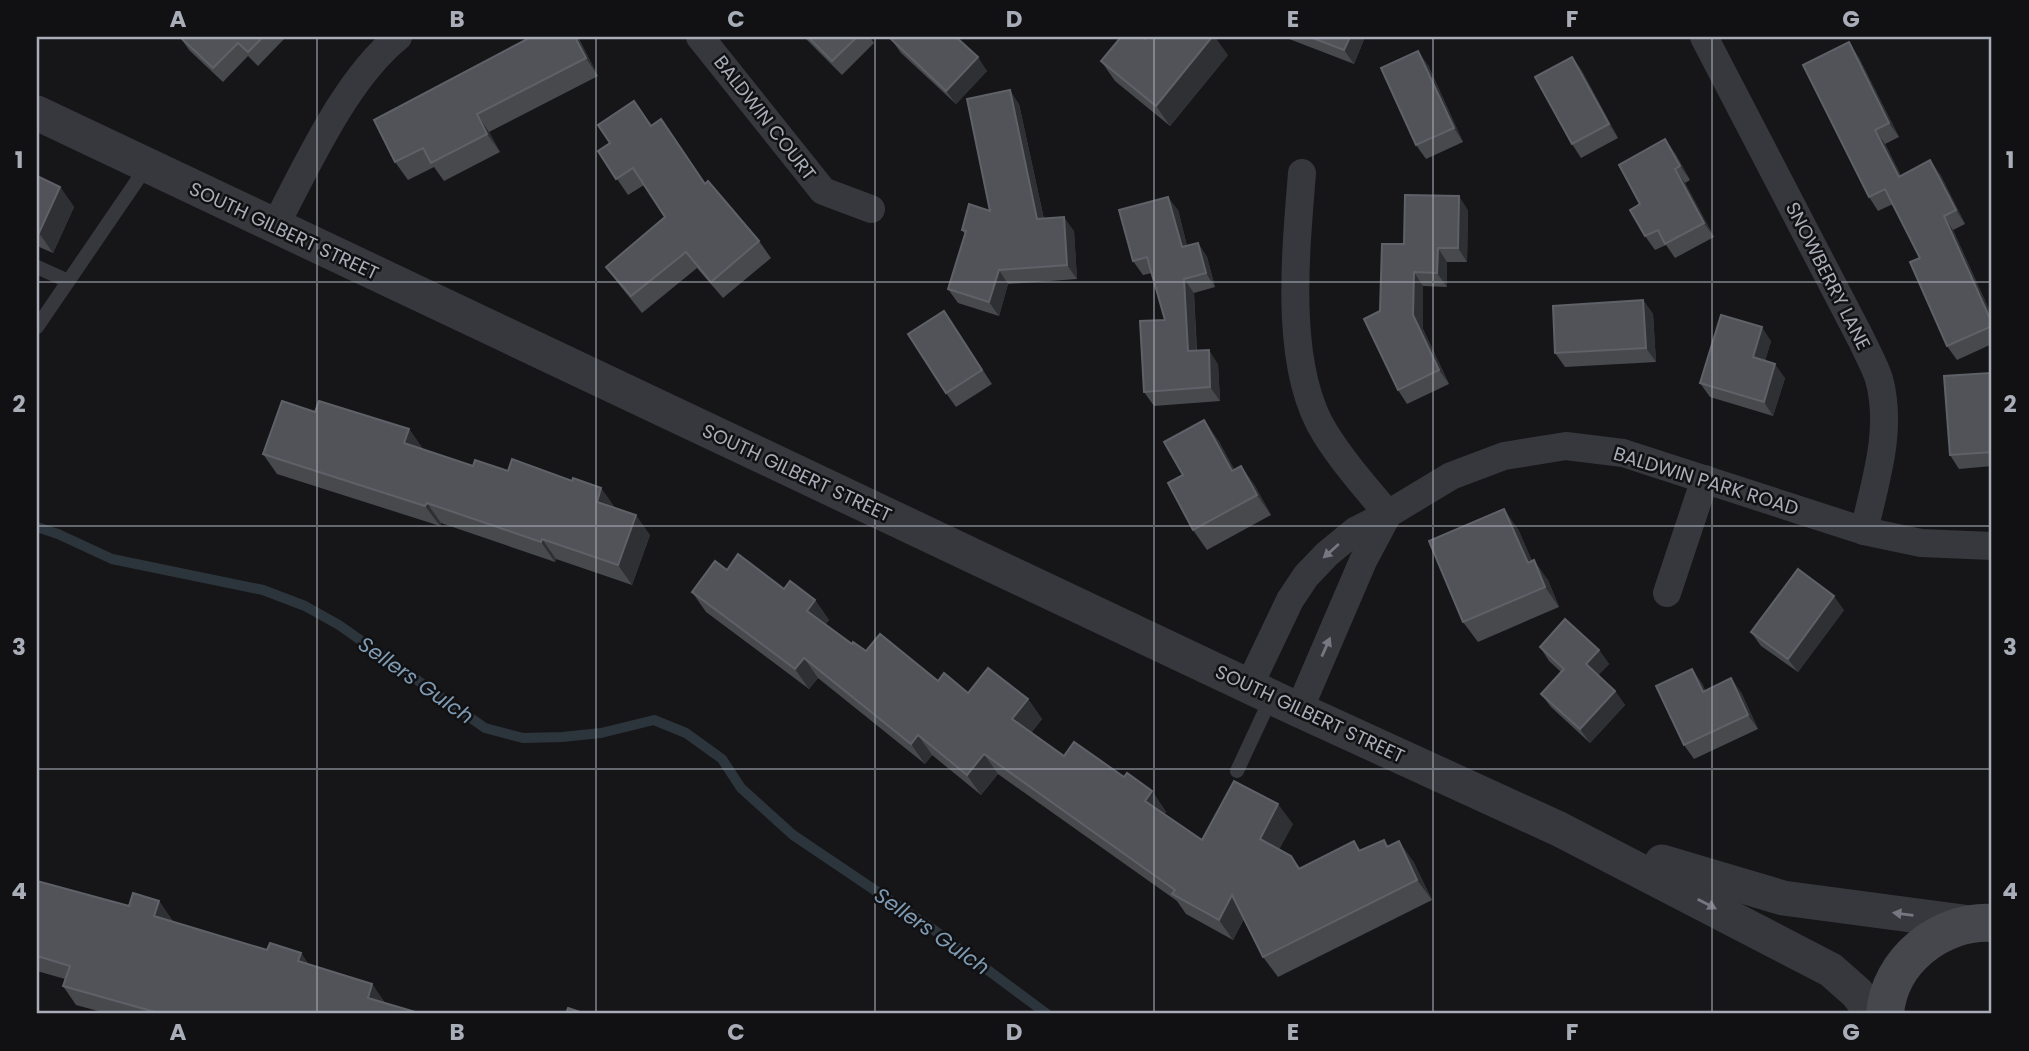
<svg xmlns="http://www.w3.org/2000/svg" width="2029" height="1051" viewBox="0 0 2029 1051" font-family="Poppins,sans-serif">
<rect width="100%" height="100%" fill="#161618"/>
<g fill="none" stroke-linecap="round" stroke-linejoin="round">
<path stroke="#2c353c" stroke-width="10" d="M37,527l21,7 54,25 151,31 42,16 34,19 146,103 38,10 39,-1 39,-4 53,-13 32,13 36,26 19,29 52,47 141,95 113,84"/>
<g stroke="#37383d" stroke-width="14">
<path d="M37,267l31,14"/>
<path d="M37,327l110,-161"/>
<path d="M1237,771l34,-73"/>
</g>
<g stroke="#37383d" stroke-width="28">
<path d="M700,37l123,154 48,18"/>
<path d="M1704,37l157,302c6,13 14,27 18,40 14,51 -4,103 -15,152"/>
<path d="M1302,173c-6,77 -19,193 23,260 18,29 41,55 63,81"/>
<path d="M275,226c32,-60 70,-146 123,-189"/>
<path d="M1667,593l38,-114"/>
<path d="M1249,686l41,-86 16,-24 21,-22 28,-23 33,-17 63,-38 53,-20 62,-10 57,7 241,78 57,12 71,3"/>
<path d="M1299,710l64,-149 25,-47"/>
</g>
<g stroke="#37383d" stroke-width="35">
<path d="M37,113l1262,597 260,119 272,141 26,23 16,21"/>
<path d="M1662,862l121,36 188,25"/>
</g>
<path stroke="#45474d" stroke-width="38" d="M1885,1014c4,-53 55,-94 107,-91"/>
</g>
<g fill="#47494d">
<path d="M180,37h106l-28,29 -10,-10 -25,26 -34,-32z"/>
<path d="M578,37l20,39 -109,56 11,20 -56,29 -10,-14 -26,13 -13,-18z"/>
<path d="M804,37h66l4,6 -32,32z"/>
<path d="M893,37h66l-2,1 30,33 -31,33 -55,-51 -10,-14z"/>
<path d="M1284,37h81l-11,27z"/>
<path d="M1496,37h31l-30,2z"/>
<path d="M1145,39l83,16 -58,71 -55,-45 -14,-20z"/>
<path d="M1858,56l41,81 -14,7 16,32 39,-2 25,50 -12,6 39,86v28l-35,16 -10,-14 -27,-88 -27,-54 -15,7 -9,-14z"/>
<path d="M1572,57l10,14 36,67 -37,20 -9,-14z"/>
<path d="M1428,65l35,77 -37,17 -10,-14z"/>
<path d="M1019,104l25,115 30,12 3,48 -69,5 -9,32 -41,-13 -10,-14 17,-55 -3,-4 28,-19z"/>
<path d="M651,126l108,115 12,17 -48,40 -26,-30 -55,45 -24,-30 -12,-16 59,-50 -21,-32 -16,10 -30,-44z"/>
<path d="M1675,153l15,27 -5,3 29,54 -39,21 -9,-13 -11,5 -10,-14 -5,-32z"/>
<path d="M37,176l23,11 14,20 -21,46 -16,-7z"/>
<path d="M1178,210l9,36 11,-3 9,14 8,30 -21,6 3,58 21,13 2,37 -66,5 -10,-14 21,-72 -13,-47 -9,2 -10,-14z"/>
<path d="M1468,210l-1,52h-20v25l-24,-1v43l26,55 -42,20 -9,-14 6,-146z"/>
<path d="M1643,300l10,14 3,48 -91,5 -10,-14z"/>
<path d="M944,311l48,73 -36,23 -10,-14z"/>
<path d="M1771,341l-6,20 20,17 -12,38 -63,-19 -10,-14z"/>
<path d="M1990,373l2,3v90l-33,3 -9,-14z"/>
<path d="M315,412l94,17 14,20 50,17 99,15 29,7 14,20 35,27 -18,50 -76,-26 -1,3 -114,-39 -1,3 -163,-52 -14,-20z"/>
<path d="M1218,440l16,29 7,-3 14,20 16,29 -64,35 -14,-20 -10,-55z"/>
<path d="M1518,529l14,32 16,19 11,27 -81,35 -15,-20z"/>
<path d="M727,570l88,30 14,20 -4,5 27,19 14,7 102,42 60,6 14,20 -11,14 33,23 60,21 28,14 14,21 -2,2 38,26 91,-16 -14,25 12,7 9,12 54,-27 7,10 23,-11 4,6 25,15 19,39 -154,77 -15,-20 -19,-38 -11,21 -47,-26 -9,-13 -179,-127 -17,21 -49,-40 -7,9 -107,-86 -9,11 -103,-77 -14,-20z"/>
<path d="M1844,610l-46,62 -37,-26 -10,-14z"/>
<path d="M1540,647l59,3 10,14 -11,11 17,16 10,14 -35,38 -39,-36 -10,-13 20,-22 -12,-11z"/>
<path d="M1702,683l3,8 36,1 17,37 -64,30 -10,-14z"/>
<path d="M37,881l92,25 30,-5 13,19v2l95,28 34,3 8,12 63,19 13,19 37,11h-313l-33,-9 -13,-19 2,-7 -28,-8z"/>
</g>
<g fill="#2f3033">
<path d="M575,37h3l20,39 -12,-18z"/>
<path d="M1212,37h3l13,18 -58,71 -14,-20z"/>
<path d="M1350,37h15l-11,27 -10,-14z"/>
<path d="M1849,42l9,14 41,81 -10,-14z"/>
<path d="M1418,51l10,14 35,77 -9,-14z"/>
<path d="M978,57l9,14 -31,33 -10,-13z"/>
<path d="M1572,57l10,14 36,67 -9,-14z"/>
<path d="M1010,90l9,14 28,129 -10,-14z"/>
<path d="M477,114l12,18 11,20 -13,-18z"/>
<path d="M1875,130l10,14 23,46 -9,-13z"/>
<path d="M1665,139l10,14 15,27 -10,-14z"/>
<path d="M1930,160l10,14 25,50 -9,-14z"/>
<path d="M1675,169l10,14 29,54 -10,-14z"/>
<path d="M60,187l14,20 -21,46 -14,-20z"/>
<path d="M1459,196l9,14 -1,52 -9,-14z"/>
<path d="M1168,197l10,13 13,51 -9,-14z"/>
<path d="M1944,216l9,14 39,86v7z"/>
<path d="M1064,217l10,14 3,48 -10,-14z"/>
<path d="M1198,243l9,14 8,30 -9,-14z"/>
<path d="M1438,248l9,14v25l-10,-14z"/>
<path d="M999,270l9,14 -9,32 -10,-14z"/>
<path d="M1414,272l9,14v43l26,55 -10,-14 -26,-55z"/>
<path d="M1184,279l10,14 3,72 -9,-14z"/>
<path d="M1643,300l10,14 3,48 -10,-14z"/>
<path d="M1762,327l9,14 -9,30 -9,-14z"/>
<path d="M1209,350l9,14 2,37 -10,-14z"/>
<path d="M1775,364l10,14 -12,38 -9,-14z"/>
<path d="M1990,373l2,3v28z"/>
<path d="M1204,420l14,20 28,51 -14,-20z"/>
<path d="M409,429l14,20 -19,-6z"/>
<path d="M1241,466l14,20 16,29 -14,-20z"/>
<path d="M601,488l14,20 -18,-6z"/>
<path d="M427,503l14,20 -1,3 -15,-20z"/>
<path d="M1504,509l14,20 24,54 -14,-20z"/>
<path d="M636,515l14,20 -18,50 -14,-20z"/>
<path d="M542,539l14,20 -1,3 -14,-20z"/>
<path d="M1534,560l14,20 11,27 -14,-20z"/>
<path d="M1834,596l10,14 -46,62 -10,-13z"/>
<path d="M815,600l14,20 -8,11 -14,-20z"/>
<path d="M1599,650l10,14 -13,14 -10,-14z"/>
<path d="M804,658l14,20 -9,11 -14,-20z"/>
<path d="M1692,669l10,14 11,23 -10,-14z"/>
<path d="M1731,678l10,14 17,37 -10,-14z"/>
<path d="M1615,691l10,14 -35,38 -10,-14z"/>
<path d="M1028,699l14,20 -16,20 -14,-20z"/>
<path d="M918,735l14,20 -7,9 -14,-20z"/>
<path d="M984,754l14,20 -17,21 -14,-20z"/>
<path d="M1152,791l14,21 -7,9 -14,-20z"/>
<path d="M1278,804l15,20 -19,35 -14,-20z"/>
<path d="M1399,841l14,20 19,39 -15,-20z"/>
<path d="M1232,895l14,20 -13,25 -14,-20z"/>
<path d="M159,901l13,19 -5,15 -13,-19z"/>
<path d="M301,953l13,19 -16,-11z"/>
<path d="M372,984l13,19 -17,-5z"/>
</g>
<g fill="#525359" stroke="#5f6168" stroke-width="2">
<path d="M180,37h83l-15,15 -10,-9 -25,25z"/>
<path d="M531,37h44l11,21 -109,56 10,20 -56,29 -8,-15 -28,14 -21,-42z"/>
<path d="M808,37h49l-25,24z"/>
<path d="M893,37h63l22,20 -32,34 -55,-52z"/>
<path d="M1121,37h21l3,2 1,-2h66l-56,69 -55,-45z"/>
<path d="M1310,37h40l-6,13z"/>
<path d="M1849,42l40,81 -14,7 24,47 31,-17 26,50 -12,6 48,107v3l-45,20 -37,-84 10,-4 -35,-69 -16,8 -66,-132z"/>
<path d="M1418,51l36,77 -38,17 -35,-77z"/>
<path d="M1572,57l37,67 -37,20 -37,-67z"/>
<path d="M1010,90l27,129 27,-2 3,48 -68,5 -10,32 -41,-13 18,-58 -4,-1 7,-26 21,7 -23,-112z"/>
<path d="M634,101l17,25 10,-7 44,65 3,-3 51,60 -48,41 -25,-30 -55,44 -25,-29 59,-50 -32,-49 -17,11 -18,-28 12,-8 -12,-18z"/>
<path d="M1665,139l15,27 -5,3 29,54 -39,21 -7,-14 -13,6 -15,-26 10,-6 -21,-39z"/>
<path d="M37,176l23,11 -21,46 -2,-1z"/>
<path d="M1405,195l54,1 -1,52h-20l-1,25 -23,-1 -1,43 26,55 -41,20 -34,-71 16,-8 2,-67h22z"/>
<path d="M1168,197l14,50 16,-4 8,30 -22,6 4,72 21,-1 1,37 -66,5 -4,-71 25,-1 -18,-63 -14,4 -14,-51z"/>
<path d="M1643,300l3,48 -91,5 -2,-47z"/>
<path d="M944,311l38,59 -36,23 -38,-59z"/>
<path d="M1721,315l41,12 -9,30 22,7 -11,38 -64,-19z"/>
<path d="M1990,373l2,31v48l-42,3 -6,-79z"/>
<path d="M282,401l33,11 4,-11 90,28 -5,14 69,23 2,-6 33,11 4,-12 60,22 1,-3 28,10 -4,14 39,13 -18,50 -76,-26 -1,3 -114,-39 -2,3 -162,-52z"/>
<path d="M1204,420l28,51 9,-5 16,29 -64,35 -25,-47 15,-8 -19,-33z"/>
<path d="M1504,509l24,54 6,-3 11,27 -82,35 -34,-81z"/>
<path d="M738,554l46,35 6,-8 25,19 -8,11 45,33 1,-2 13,9 14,-17 58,47 6,-8 24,20 20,-25 40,31 -16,20 52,37 10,-14 50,35 3,-4 25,18 -7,10 57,39 32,-59 44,23 -18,35 31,17 8,13 55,-28 5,10 25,-11 3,7 12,-6 18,39 -154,77 -31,-62 -13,25 -47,-26 3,-4 -191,-136 -17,21 -49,-40 -7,9 -107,-86 -9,11 -103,-77 23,-31 12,9z"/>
<path d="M1798,569l36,27 -46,63 -37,-27z"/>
<path d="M1565,619l34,31 -13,14 29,27 -35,38 -39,-35 23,-25 -24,-22z"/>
<path d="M1692,669l11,23 28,-14 17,37 -64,30 -28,-59z"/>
<path d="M37,881l92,25 4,-13 26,8 -5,15 113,34 3,-7 31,10 -3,8 74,23 -4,14 54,16h-260l-99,-28 7,-20 -33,-10z"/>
<path d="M568,1008l18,6h-20z"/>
</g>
<defs><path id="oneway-solid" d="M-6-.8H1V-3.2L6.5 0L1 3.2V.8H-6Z" transform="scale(1.75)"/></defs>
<g fill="#757881">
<use href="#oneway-solid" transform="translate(1331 551) rotate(138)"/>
<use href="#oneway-solid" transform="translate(1326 647) rotate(-66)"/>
<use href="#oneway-solid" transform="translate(1707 904) rotate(27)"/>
<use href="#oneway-solid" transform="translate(1903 914) rotate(-173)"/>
</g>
<path fill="none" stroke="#a8adb8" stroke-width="2" stroke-opacity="0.55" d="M317,37v977M596,37v977M875,37v977M1154,37v977M1433,37v977M1712,37v977M37,282h1955M37,526h1955M37,769h1955"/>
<g text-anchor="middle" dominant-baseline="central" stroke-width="5" stroke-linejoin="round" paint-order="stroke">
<g font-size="19" fill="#a8adb8" stroke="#111113">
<text transform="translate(765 118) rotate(52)">BALDWIN COURT</text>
<text transform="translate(284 231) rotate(25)">SOUTH GILBERT STREET</text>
<text transform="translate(1828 276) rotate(63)">SNOWBERRY LANE</text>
<text transform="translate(797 473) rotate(25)">SOUTH GILBERT STREET</text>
<text transform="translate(1706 481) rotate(17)">BALDWIN PARK ROAD</text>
<text transform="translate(1310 714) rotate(25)">SOUTH GILBERT STREET</text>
</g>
<g font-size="21" font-style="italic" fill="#7f9bb3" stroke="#111113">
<text transform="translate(416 680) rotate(35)">Sellers Gulch</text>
<text transform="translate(932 931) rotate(35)">Sellers Gulch</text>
</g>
</g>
<rect width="2029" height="1051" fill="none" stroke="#111113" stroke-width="77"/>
<rect x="38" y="38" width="1952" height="974" fill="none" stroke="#a8adb8" stroke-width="2.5"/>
<g font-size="23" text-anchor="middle" font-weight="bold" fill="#a8adb8">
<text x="178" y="27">A</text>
<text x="457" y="27">B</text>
<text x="736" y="27">C</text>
<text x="1014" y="27">D</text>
<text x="1293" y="27">E</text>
<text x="1572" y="27">F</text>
<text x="1851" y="27">G</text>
<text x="19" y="168">1</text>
<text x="2010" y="168">1</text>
<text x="19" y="412">2</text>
<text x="2010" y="412">2</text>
<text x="19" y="655">3</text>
<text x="2010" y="655">3</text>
<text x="19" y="899">4</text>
<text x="2010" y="899">4</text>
<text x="178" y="1040">A</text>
<text x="457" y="1040">B</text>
<text x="736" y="1040">C</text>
<text x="1014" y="1040">D</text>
<text x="1293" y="1040">E</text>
<text x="1572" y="1040">F</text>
<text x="1851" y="1040">G</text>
</g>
</svg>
